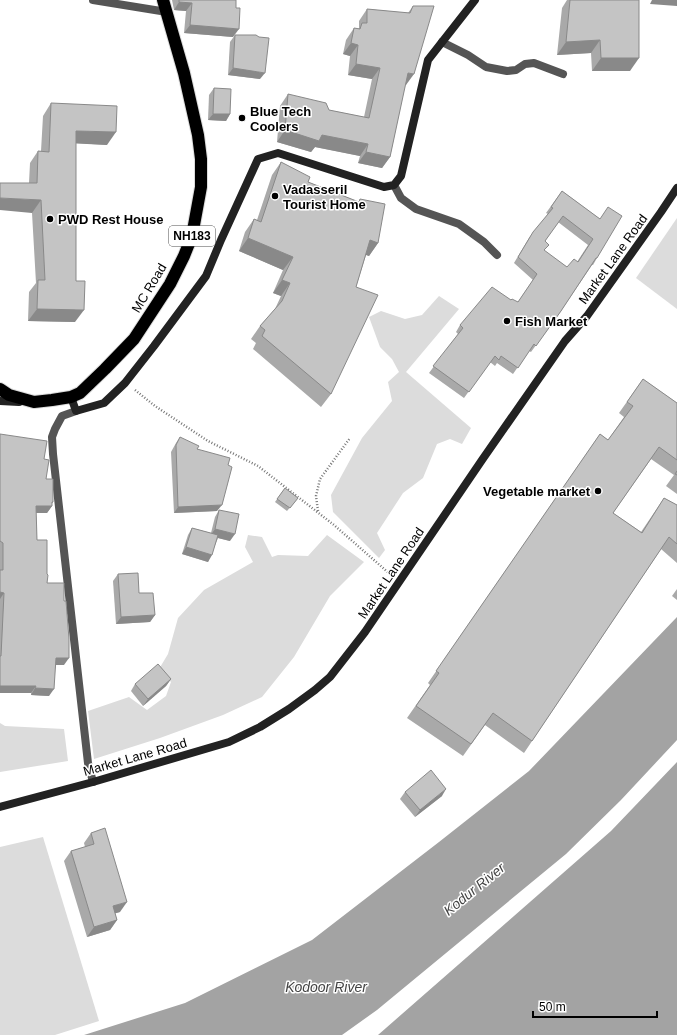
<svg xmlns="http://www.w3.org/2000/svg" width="677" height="1035" viewBox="0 0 677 1035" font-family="Helvetica,sans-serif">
<rect width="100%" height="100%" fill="#fff"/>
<g fill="#dcdcdc">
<path d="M677,218v91l-41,-31z"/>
<path d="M439,296l20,13 -53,63 65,56 -9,16 -12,-5 -13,5 -14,34 -20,15 -26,40 8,17 -6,8 -46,-46 -2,-17 31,-57 30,-37 -4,-19 11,-10 -7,-13 -12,-12 -11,-30 12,-6 24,8 17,-4z"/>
<path d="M248,535l14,2 10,20 6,-2 30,1 19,-21 37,27 -34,34 -36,61 -32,40 -39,18 -63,23 -66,21 -6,-48 41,-14 18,13 19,-14 5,-14 -12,-13 9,-15 10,-36 26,-28 49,-28 -8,-15z"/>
<path d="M0,723l5,3 59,3 4,32 -68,11z"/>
<path d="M43,837l56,184 -44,14h-55v-188z"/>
</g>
<g fill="#a3a3a3">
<path d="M677,617v123l-56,60 -55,54 -189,156 -35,25h-258l101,-32 127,-63 127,-98 90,-71z"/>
<path d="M677,762v273h-299l233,-204z"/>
</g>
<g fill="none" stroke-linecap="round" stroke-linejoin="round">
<defs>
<path id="highway" d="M0,389l9,6 25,7 18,-2 19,-3 9,-4 25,-24 29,-30 36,-55 14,-28 8,-20 9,-49v-28l-3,-24 -14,-62 -21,-73"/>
</defs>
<use href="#highway" stroke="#dbdbdb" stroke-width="14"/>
<g stroke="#777" stroke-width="2.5" stroke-dasharray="1 2" stroke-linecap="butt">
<path d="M135,390l20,16 53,35 50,25 76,59 57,50"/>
<path d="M318,511l-2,-15 4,-17 30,-41"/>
</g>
<g stroke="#555" stroke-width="8">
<path d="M93,0l74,12"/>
<path d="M442,42l26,13 18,12 21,4 9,-1 9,-6 9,-1 29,11"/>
<path d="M394,185l7,13 15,11 43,15 25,18 13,13"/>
<path d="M76,411l-14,5 -7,13 -3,8 1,17 35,309 5,19"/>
</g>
<g stroke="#222" stroke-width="8">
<path d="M71,397l5,14 28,-8 21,-20 29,-37 52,-70 15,-36 37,-81 20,-6 106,34 10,-2 7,-9 27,-116 47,-60"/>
<path d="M0,401l19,1"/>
<path d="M0,807l93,-25 136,-40 31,-15 29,-18 26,-19 15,-13 35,-45 117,-172 83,-119 22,-25 74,-104 16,-24"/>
</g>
<use href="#highway" stroke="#000" stroke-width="12"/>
</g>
<g fill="#a9a9a9" fill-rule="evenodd">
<path d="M172,0h64l-3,37 -49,-4 2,-22 -12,-1z"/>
<path d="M567,0h72l-9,71h-38l-1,-18 -34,2 5,-47z"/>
<path d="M413,6l-7,79h-1l-15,72 -8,11 -24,-5 2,-7 -45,-9 -4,5 -34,-10 3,-36 8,-12 41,16 35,7 8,-38 -24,-4 2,-19 -7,-2 3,-14 8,-12 4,1 1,-1v-7l8,-12 41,4z"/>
<path d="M235,35l25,44 -32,-4 2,-33z"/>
<path d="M214,88l16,26 -4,7 -18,-1 1,-25z"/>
<path d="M51,103l56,42 -31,-2 -1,179 -47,-1 1,-29 7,-9 -4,-70 -3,-30 1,-20 8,-12h3l2,-35z"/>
<path d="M281,162l27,20 51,20 1,-3 18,44 -9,13 -3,-1 -10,32 -25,107 -10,13 -68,-58 3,-6 -5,-4 9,-13 15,-17 6,-13 -8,-3 10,-23 -44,-19 6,-19 9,-13 3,1 15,-45z"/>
<path d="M562,191l38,28 -3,39 -4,7h-1l-31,46 -30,41 -2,-1 -16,23 -16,-11 -2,3 -5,-4 -26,36 -35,-25 29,-39 -2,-2 4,-7 51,-25 7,2 15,-22 -19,-17 15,-25 19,-24 -2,-1zM558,222l30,23 -11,17 -10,5 -23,-16 1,-10z"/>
<path d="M643,379l34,24v91l-11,-8 8,-11 -23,-16 -38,54 28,19 23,-34 13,7v58l-16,-14 -137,204 -39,-28 -22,31 -56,-38 23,-33 -2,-2 172,-249 8,6 16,-23 -5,-4z"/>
<path d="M0,434l44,25 2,20 7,23 -1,1v3l-5,7h-11l1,27 27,125h-8l-7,31 -18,-1v-2h-31z"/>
<path d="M180,437l17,12 31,16 -11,46 -43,2 -3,-61 5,-9z"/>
<path d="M285,488l13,10 -11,13 -12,-9z"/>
<path d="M219,510l11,31 -12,-3 -10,24 -26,-8 6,-19 4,-7 19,5 4,-16z"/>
<path d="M118,574l21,19 16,22 -5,7 -34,2 -3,-43z"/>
<path d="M677,589v11l-5,-4z"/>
<path d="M171,679l-5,7 -23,20 -12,-15 4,-7z"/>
<path d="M405,792l37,4 -27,21 -15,-18z"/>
<path d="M91,833l29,79 -5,1 2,7 -7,10 -23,7 -23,-76 7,-10 14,-4 -1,-4z"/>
</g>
<g fill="#898989">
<path d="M652,0h25v6l-27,-2z"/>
<path d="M179,2l13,1 -6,8 -12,-1z"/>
<path d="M190,25l49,4 -6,8 -49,-4z"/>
<path d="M600,40l-9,13 -34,2 9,-13z"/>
<path d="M351,43l7,2 -8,11 -7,-2z"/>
<path d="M601,58h38l-9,13h-38z"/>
<path d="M356,64l24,4 -8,11 -24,-4z"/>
<path d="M233,68l32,5 -5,6 -32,-4z"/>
<path d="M408,73l6,1 -8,11 -6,-1z"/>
<path d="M213,114h17l-4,7 -18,-1z"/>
<path d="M285,130l37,5 46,9 -8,12 -45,-9 -4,5 -34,-10z"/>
<path d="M76,131l40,1 -9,13 -40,-2z"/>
<path d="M366,152l24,5 -8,11 -24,-5z"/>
<path d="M0,198l41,2 -9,13 -32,-3z"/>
<path d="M248,238l45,19 -10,13 -44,-19z"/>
<path d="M370,240l8,3 -9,13 -8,-3z"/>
<path d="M282,280l8,3 -9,13 -8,-3z"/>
<path d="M37,309l47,1 -9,12 -47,-1z"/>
<path d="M53,502l-3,4h2l-5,7h-15l4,-7z"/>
<path d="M222,505l-5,6 -43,2 4,-6z"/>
<path d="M215,529l20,5 -5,7 -20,-5z"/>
<path d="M186,547l26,8 -4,7 -26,-8z"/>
<path d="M0,592l4,1 -4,6z"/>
<path d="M155,615l-5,7 -34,2 5,-7z"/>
<path d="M56,658h13l-5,7h-13z"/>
<path d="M171,679l-5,7 -23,20 5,-7z"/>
<path d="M0,686h36l-5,7h-31z"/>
<path d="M35,688l19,1 -5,7 -18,-1z"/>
<path d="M446,789l-4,7 -27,21 5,-7z"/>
<path d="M127,902l-7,10 -14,4 7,-10z"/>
<path d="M117,920l-7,10 -23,7 7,-10z"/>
</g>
<g fill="#c4c4c4" stroke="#898989" fill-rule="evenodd">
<path d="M179,0h57v8h4l-1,21 -49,-4 2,-22 -13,-1z"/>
<path d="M570,0h69v58h-38l-1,-18 -34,2z"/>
<path d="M413,6h21l-20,68 -6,-1 -18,84 -24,-5 2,-8 -46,-9 -3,6 -34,-11 3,-36 38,9 3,7 40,8 11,-50 -24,-4 2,-19 -7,-2 3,-15 6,1 2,-6h5v-14l43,4z"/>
<path d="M235,35h21l3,2 10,1 -4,35 -32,-5z"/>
<path d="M214,88l17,1 -1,25h-17z"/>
<path d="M51,103l66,3 -1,26 -40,-1v150h9l-1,29 -47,-1 1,-29h7l-4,-80 -41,-2v-15h37l1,-32 11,1z"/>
<path d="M281,162l29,15 -2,5 51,20 1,-3 25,5 -7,39 -8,-3 -14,47 22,8 -47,99 -69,-58 3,-6 -5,-4 22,-25 8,-18 -8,-3 11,-23 -45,-19 6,-19 7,3z"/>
<path d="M562,191l38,28 8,-12 14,9 -25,42h-1l-35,53 -25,35 -2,-2 -16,24 -17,-12 -2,4 -4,-4 -26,36 -36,-26 30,-38 -3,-3 32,-38 19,13 1,-1 6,3 19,-28 -19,-17 15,-25 20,-24 -2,-1zM563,216l30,23 -15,23 -4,-3 -7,8 -23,-17 5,-5 -4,-4z"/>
<path d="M643,379l34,24v57l-18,-13 -46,66 29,20 22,-35 13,7v39l-8,-7 -137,204 -39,-28 -22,31 -55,-38 23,-33 -3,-2 164,-237 8,6 25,-34 -6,-4z"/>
<path d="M0,434l47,7 -3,18 5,1 -3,19h7v23h-1v4h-16l1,34h10v34l1,1 -1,8h17v18h2l3,38v19h-13l-2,31 -19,-1 1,-2h-36v-30h1l3,-63 -4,-1v-22h3v-27l-3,-2z"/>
<path d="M180,437l19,9 -2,3 33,9 -2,7 4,2 -10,38 -44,2 -2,-62z"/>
<path d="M677,471v4l-2,-1z"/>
<path d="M285,488l13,10 -8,10 -13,-9z"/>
<path d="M219,510l20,4 -4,20 -20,-5z"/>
<path d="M192,528l26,7 -6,20 -26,-8z"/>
<path d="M138,573l1,20h14l2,22 -34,2 -3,-43z"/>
<path d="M158,664l13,15 -23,20 -13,-15z"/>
<path d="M431,770l15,19 -26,21 -15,-18z"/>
<path d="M105,828l22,74 -14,4 4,14 -23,7 -23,-76 23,-7 -3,-11z"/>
</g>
<g fill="#000" stroke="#fff" stroke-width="1.5">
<circle cx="242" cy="118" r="4"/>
<circle cx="275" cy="196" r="4"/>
<circle cx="50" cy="219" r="4"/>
<circle cx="507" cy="321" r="4"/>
<circle cx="598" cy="491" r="4"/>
</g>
<g text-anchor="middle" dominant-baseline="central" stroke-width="3" stroke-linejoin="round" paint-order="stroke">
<rect fill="#fff" stroke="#4c4c4c" stroke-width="1" x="169" y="226" width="46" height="20" rx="3"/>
<g font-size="12" font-weight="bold" fill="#000">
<text x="192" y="236">NH183</text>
</g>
<g font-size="13" font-weight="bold" fill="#000" stroke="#fff" text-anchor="start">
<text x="250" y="111">Blue Tech<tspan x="250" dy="15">Coolers</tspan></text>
<text x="283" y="189">Vadasseril<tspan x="283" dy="15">Tourist Home</tspan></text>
<text x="58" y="219">PWD Rest House</text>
<text x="515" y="321">Fish Market</text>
<text x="590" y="491" text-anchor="end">Vegetable market</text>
</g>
<g font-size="13" fill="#000" stroke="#fff">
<text transform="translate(613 259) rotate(-54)">Market Lane Road</text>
<text transform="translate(149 288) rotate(-59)">MC Road</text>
<text transform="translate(391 573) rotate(-56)">Market Lane Road</text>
<text transform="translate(135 757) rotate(-16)">Market Lane Road</text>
</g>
<g font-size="14" font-style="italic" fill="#444" stroke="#fff">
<text transform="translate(474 889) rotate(-39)">Kodur River</text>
<text x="326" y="987">Kodoor River</text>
</g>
</g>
<path d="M533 1011v6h124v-6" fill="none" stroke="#000000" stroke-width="2"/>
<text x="539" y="1011" font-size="12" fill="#000000" stroke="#ffffff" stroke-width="3" paint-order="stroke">50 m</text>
</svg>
